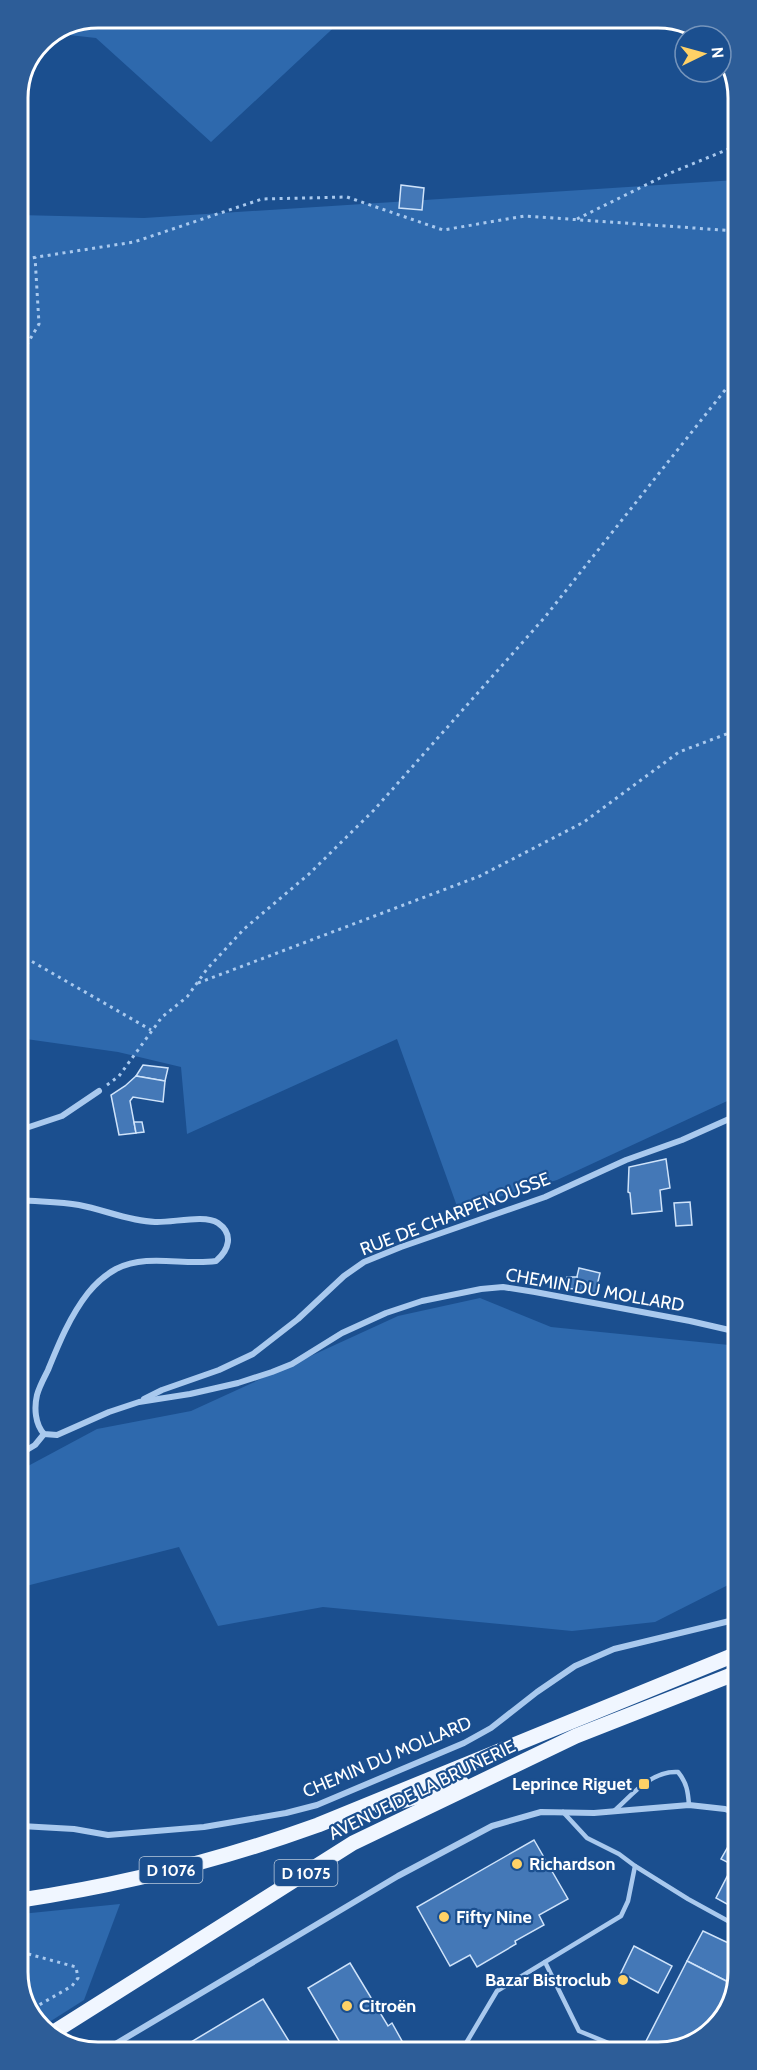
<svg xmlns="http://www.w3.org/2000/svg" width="757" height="2070" viewBox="0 0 757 2070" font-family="Cabin,sans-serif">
<rect width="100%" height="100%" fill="#1b4f8f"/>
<g fill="#2e69ad">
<path d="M99,18h245l-133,124 -115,-104 -36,-4z"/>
<path d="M736,180l2,916 -181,84 -99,29 -61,-170 -210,95 -6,-67 -63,-15 -99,-14 -1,-823 126,3z"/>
<path d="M480,1298l71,29 178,18 9,76v159l-83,42 -83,9 -249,-24 -105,19 -39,-79 -153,39 -6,-45v-63l8,-12 69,-37 94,-18 207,-95z"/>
<path d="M120,1904l-36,96 -41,26 -22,-33v-79z"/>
</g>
<g fill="#4478b7" stroke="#cfe3fa" stroke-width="1.5">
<path d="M401,185l23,3 -2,22 -23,-2z"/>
<path d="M143,1065l25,3 -3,13 -29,-5z"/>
<path d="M136,1076l29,5 -2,21 -30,-5 -3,4 6,32 -17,2 -8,-40 14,-9z"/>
<path d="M134,1122h8l2,10 -8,1z"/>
<path d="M666,1159l4,29 -10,2 2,21 -30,3 -2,-21 -2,-1 1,-25z"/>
<path d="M690,1202l2,23 -16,1 -2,-23z"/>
<path d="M579,1268l21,5 -5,21 -21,-5z"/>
<path d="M567,1277h10l-3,12 -10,-1z"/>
<path d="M534,1840l34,59 -29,16 5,10 -29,16 1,3 -39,23 -7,-12 -20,11 -33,-59z"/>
<path d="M729,1845l10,5v54l-3,5 -20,-11 17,-33 -12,-6z"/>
<path d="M703,1931l36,17v24l-5,13 -47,-24z"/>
<path d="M634,1946l38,20 -14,27 -29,-16 -4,8 -8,-4z"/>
<path d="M687,1961l47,24 -11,35 -43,29h-38z"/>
<path d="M350,1963l38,63 4,-3 10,18 -15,9 -42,1 -37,-63z"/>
<path d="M263,1999l32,52h-119z"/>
</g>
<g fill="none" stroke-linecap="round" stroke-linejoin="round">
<g stroke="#a9c9ee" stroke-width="3" stroke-dasharray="3 4.5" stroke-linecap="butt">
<path d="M577,219l91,-45 68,-28"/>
<path d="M18,260l116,-18 128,-43 85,-2 96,33 82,-14 211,15"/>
<path d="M19,358l20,-34 -4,-67"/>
<path d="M19,954l132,76"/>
<path d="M198,983l282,-107 104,-54 95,-70 58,-22"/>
<path d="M107,1085l12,-9 43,-59 25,-20 20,-28 37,-40 65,-55 65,-64 171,-193 192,-242"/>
<path d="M21,1952l55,15 2,11 -6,8 -40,23"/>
</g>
<g stroke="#a9c9ee" stroke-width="4.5">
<path d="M614,1811c18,-16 38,-41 64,-39 9,11 10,20 11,33"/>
<path d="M635,1866l53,33 51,28"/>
<path d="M545,1962l34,69 44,18"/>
<path d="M462,2050l35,-59 124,-75 7,-15 7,-35 -16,-12 -32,-16 -24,-26"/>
</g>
<g stroke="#a9c9ee" stroke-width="6">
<path d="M20,1130l42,-14 37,-25"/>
<path d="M20,1200c19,2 40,1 59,5 26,5 50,16 76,17 17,1 50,-8 63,1 16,11 11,27 -2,38 -33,5 -68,-8 -100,8 -11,6 -20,14 -28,24 -18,23 -29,50 -40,77 -4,8 -9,17 -11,25 -3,13 -2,29 7,39l13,1 52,-23 30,-10 51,-8 48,-11 34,-11 20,-8 50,-31 44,-20 36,-12 59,-12 22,-2 32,5 155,29 48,11"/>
<path d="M144,1399l18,-9 57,-20 34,-16 45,-35 46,-43 20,-14 37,-15 144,-50 81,-37 56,-20 56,-25"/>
<path d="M20,1454l15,-9 9,-11"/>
<path d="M21,1826l53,3 34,6 96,-8 82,-14 31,-8 147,-62 27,-15 46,-36 38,-26 39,-17 124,-30"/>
<path d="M102,2052l296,-176 94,-50 49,-14 53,1 95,-8 36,4 14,5"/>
</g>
<g stroke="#f0f6ff" stroke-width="15">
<path d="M381,1807l56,-16 24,-9"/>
<path d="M21,1900c101,-15 200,-40 297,-75l421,-172"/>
<path d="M49,2035l304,-192 223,-107 163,-64"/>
</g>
</g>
<g fill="#ffd166" stroke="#1b4f8f" stroke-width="2">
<rect x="638" y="1778" width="12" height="12" rx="3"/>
<circle cx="517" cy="1864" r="6"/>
<circle cx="444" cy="1917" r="6"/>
<circle cx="623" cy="1980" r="6"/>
<circle cx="347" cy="2006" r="6"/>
</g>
<g text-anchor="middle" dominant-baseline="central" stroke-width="4.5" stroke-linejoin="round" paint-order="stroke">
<g fill="#1b4f8f" stroke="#bbcadd" stroke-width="1.5">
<rect x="139.5" y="1857" width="63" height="26" rx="4.5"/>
<rect x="274.5" y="1860" width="63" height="26" rx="4.5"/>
</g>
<g font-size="16" font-weight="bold" fill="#fff">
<text x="171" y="1870">D 1076</text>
<text x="306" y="1873">D 1075</text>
</g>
<g font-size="18" fill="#fff" stroke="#1b4f8f">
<text transform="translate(455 1214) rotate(-21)">RUE DE CHARPENOUSSE</text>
<text transform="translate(595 1290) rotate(10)">CHEMIN DU MOLLARD</text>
<text transform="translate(387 1757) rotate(-23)">CHEMIN DU MOLLARD</text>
<text transform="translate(422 1790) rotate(-26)">AVENUE DE LA BRUNERIE</text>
</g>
<g font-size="18" font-weight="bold" fill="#fff" stroke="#1b4f8f" text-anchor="start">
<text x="632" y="1784" text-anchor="end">Leprince Riguet</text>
<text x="529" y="1864">Richardson</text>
<text x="456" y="1917">Fifty Nine</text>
<text x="611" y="1980" text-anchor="end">Bazar Bistroclub</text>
<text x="359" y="2006">Citroën</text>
</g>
</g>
<path d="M0 0H757V2070H0ZM98 28H658A70 70 0 0 1 728 98V1972A70 70 0 0 1 658 2042H98A70 70 0 0 1 28 1972V98A70 70 0 0 1 98 28Z" fill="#2d5d98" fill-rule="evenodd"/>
<path fill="none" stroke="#fff" stroke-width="3" d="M98 28H658A70 70 0 0 1 728 98V1972A70 70 0 0 1 658 2042H98A70 70 0 0 1 28 1972V98A70 70 0 0 1 98 28Z"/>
<g transform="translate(703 54) rotate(85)"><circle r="28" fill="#1b4f8f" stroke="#7695bc" stroke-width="1.5"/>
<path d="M0-4.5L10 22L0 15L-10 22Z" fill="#ffd166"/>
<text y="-9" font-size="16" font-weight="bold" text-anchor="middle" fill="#ffffff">N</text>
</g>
</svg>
